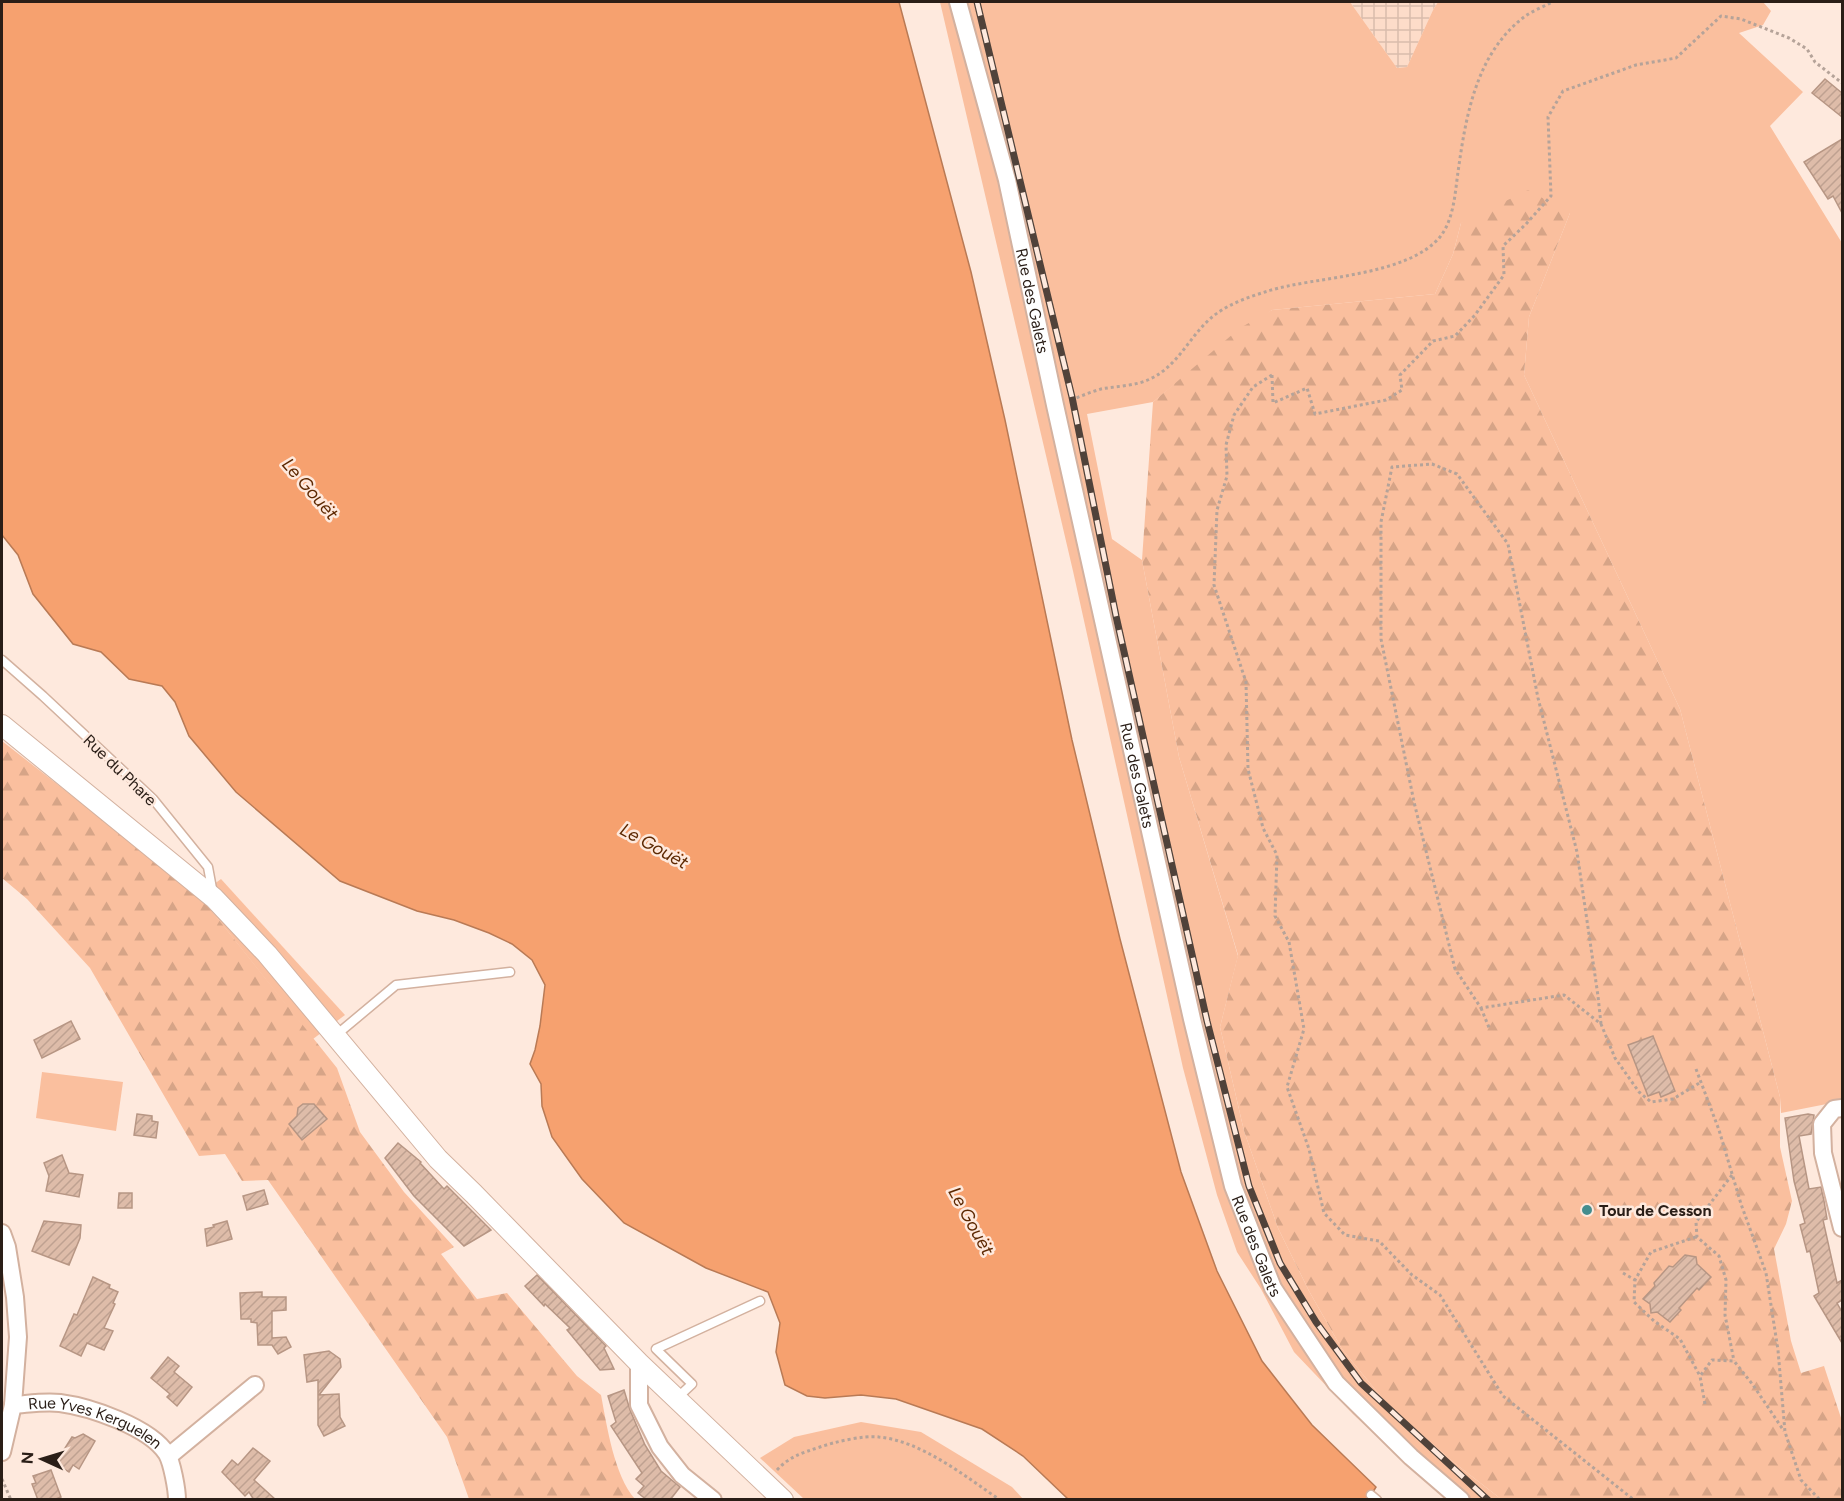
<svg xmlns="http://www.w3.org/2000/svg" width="1844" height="1501" viewBox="0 0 1844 1501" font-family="Figtree,sans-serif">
<defs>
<pattern id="industrial-grid" width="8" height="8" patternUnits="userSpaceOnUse" patternTransform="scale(1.5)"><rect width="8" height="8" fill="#fddcc9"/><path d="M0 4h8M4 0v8" fill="none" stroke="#d9bcac"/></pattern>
<pattern id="forest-firs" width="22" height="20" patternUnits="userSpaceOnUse" patternTransform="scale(1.5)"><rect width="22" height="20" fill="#fabf9e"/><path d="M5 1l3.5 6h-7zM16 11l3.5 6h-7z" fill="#d6a487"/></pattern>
<pattern id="building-hatch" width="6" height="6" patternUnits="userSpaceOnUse" patternTransform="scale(1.5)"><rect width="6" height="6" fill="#debca9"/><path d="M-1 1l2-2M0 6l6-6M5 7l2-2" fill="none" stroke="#bfa191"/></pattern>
</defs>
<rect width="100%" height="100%" fill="#fee9dd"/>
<path fill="url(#industrial-grid)" d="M1350,2h88l-5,8 -26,57 -10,1z"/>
<g fill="#fabf9e">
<path d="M940,2h410l47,66 10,-1 26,-57 5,-8h325l8,9 -8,14 -24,8 64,59 -33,34 72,117v858l-61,12 -1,-16 -100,-388 -156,-334 5,-58 41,-104 -109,10 -8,31 -18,40 -163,16 -86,65 -33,27 -66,12 25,125 30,21 37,197 59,199 -18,71 24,104 34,97 31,63 33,58 45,55 65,57 49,38h-56l-92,-85 -59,-62 -33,-63 -24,-37 -20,-57 -34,-127 -110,-497z"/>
<path d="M221,879l124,136 -32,24 -114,-144z"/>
<path d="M42,1072l81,10 -7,49 -80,-13z"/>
<path d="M861,1422l60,10 91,55 11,12h-219l-44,-41 34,-21z"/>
</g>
<g fill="url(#forest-firs)">
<path d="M1528,190l42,23 -41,104 -5,58 156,334 100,388v50l12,54 -6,23 -12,25 17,92 10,32 23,-7 18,55v78h-341l-49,-38 -65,-57 -45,-55 -33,-58 -31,-63 -34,-97 -24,-104 18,-72 -59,-198 -37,-197 11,-158 87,-74 32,-18 163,-16 18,-40 8,-31z"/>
<path d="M2,741l197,154 138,173 23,64 44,60 50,55 -13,7 36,45 30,-6 70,83 24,19c6,31 13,80 34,104h-166l-22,-62 -179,-257 -26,1 -17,-27 -26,2 -109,-188 -63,-69 -25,-21z"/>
</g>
<path fill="#f6a16f" stroke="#b97a55" stroke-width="1.5" d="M2,2h897l72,270 34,148 67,320 48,199 61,233 36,99 45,90 50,64 64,62 -8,13 -300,-1 -45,-43 -41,-27 -86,-30 -35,-4 -36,3 -18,-2 -22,-11 -9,-33 4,-29 -12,-31 -62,-24 -82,-45 -42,-44 -30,-42 -10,-31 -1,-22 -11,-20 5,-14 5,-24 5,-41 -13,-25 -20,-16 -23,-11 -35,-13 -37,-9 -77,-30 -104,-89 -47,-56 -14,-34 -13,-16 -33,-7 -28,-27 -28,-8 -40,-50 -15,-39 -16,-20z"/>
<g fill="url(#building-hatch)" stroke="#b79684" stroke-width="1.5">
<path d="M1825,79l17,14v24l-30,-24z"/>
<path d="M1842,139v74l-9,-17 -5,3 -24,-37z"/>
<path d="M71,1021l9,18 -38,19 -8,-18z"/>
<path d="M1653,1036l22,55 -14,6 -2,-5 -11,4 -20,-51z"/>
<path d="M303,1104h11l13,15 -25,21 -13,-16 8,-8 1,-8z"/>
<path d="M137,1114l15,2v5l6,1 -2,16 -22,-3z"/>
<path d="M1808,1114l6,1 -3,19 -12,2 10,53 12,-2 3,14 3,18 -4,1 14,63 5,-3v20l-5,3 5,9v31l-28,-47 5,-3 -9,-42 -3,1 -7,-27 5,-2 -11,-42 -9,-63z"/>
<path d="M398,1143l23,19 -1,1 24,26 3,-3 44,44 -27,16 -50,-50 -29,-38z"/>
<path d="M62,1155l7,18 14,2 -4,22 -33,-6 3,-15 -5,-13z"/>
<path d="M264,1190l4,14 -21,6 -4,-14z"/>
<path d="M119,1193h13v15h-14z"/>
<path d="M44,1221l37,4 -1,13 -11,27 -37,-14z"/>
<path d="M227,1221l5,18 -25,7 -2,-17 9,-2 -1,-2z"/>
<path d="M1685,1255l11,2 1,7 14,13 -12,13 -2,-2 -18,20 2,2 -11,12 -13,-10 -6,1 -1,-9 -7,-5 12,-13 -1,-3 15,-17 4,1z"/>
<path d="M537,1275l69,71 -2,2 10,21 -14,1 -33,-40 3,-2 -25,-24 -1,2 -19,-20z"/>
<path d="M93,1277l17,8 -1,3 9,4 -5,11 2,1 -11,24 9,3 -9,19 -17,-7 -6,13 -21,-10 14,-32 3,1z"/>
<path d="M262,1292v5h24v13l-14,1v27l14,-1 5,10 -13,7 -6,-9h-14l-1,-22 -6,-1v-3h-10l-1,-26z"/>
<path d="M329,1351l11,8 1,8 -22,28 20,-1 1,23 5,9 -21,10 -6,-11v-45l-11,2 -3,-27z"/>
<path d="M168,1357l11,9 -5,6 18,15 -15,19 -10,-9 3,-3 -19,-16z"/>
<path d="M624,1390l6,20 15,35 16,26 19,16 -10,13h-23l-9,-7 6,-7 -8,-7 6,-6 -31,-47 5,-4 -8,-26z"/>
<path d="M83,1434l12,7 -16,28 -6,-4 -4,7 -14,-8 17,-27 3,1z"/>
<path d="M253,1448l17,13 -16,19 22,20h-22l-5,-8 -4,4 -23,-24 10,-12 6,5z"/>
<path d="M51,1470l10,27 -8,3h-15l-6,-16 4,-1 -3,-7z"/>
</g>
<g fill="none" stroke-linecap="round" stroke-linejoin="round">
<defs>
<g id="service">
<path d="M2,660l41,36 110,103 55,68 5,27"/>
<path d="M335,1036l61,-51 114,-13"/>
<path d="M677,1398l15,-14 -36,-35 104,-48"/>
<path d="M1371,1495l6,5"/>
</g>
<g id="minor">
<path id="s1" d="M958,2l49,178 48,225 137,614 41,167 40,102 63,95 75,74 50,43"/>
<path d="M1842,1108l-8,1 -12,15 1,29 19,75"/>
<path d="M2,1233l5,14 8,50 3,40 -5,68 -11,47"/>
<path d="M639,1363v42l21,42 22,28 31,25"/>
<path id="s2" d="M13,1405c15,-1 32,-4 47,-2 30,4 90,24 107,51 5,9 10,35 10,46"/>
<path d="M169,1456l86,-71"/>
</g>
<path id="tertiary" d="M2,725l212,173 53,56 171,205 36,35 165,169 144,137"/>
</defs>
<use href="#service" stroke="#d3b19f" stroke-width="11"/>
<use href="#minor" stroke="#d3b19f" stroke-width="20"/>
<use href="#tertiary" stroke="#d3b19f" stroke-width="22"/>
<g stroke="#b5a399" stroke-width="3" stroke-dasharray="3 3" stroke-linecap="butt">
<path d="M1272,375l-19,12 -19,28 -8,30 1,31 -10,34 -3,75 32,97 2,87 15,59 14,27 -2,61 14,26 15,87 -17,58 22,62 15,64 21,22 34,6 33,34 28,20 63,101 131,104"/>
<path d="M1272,375l1,28 34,-15 8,26 71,-14 16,-10 -2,-15 33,-34 22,-5 20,-21 29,-40 -1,-29 23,-22 25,-28 -3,-79 15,-26 73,-26 40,-7 45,-42 20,3 48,19 18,11 8,13 27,21"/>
<path d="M1071,400c10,-4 20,-8 30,-11 16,-3 35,-3 49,-10 28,-13 39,-42 61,-61 16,-14 38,-21 57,-27 48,-15 138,-14 172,-54 14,-18 15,-44 18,-65 8,-57 18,-118 66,-155 8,-6 19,-10 28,-15"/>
<path d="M1481,1008l9,22"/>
<path d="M1601,1024l-3,-28 -21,-144 -39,-154 -30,-154 -51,-70 -25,-10 -40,3 -11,55v117l33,163 41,167 26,39 83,-13 37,29 14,34 24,34 12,10 22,-3 28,-17"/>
<path d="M1696,1069l23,61 22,74 25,69 12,77 7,82 16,48 19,20"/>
<path d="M1732,1175l-36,47 1,15 22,19 7,24 -1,35 9,46"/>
<path d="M1696,1237l-45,15 -16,28 -1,22 20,19 26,18 20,37"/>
<path d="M1623,1273l12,7"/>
<path d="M1705,1404l-5,-28 12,-16 22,1 19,24 31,46"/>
<path d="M777,1470c13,-14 25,-17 43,-23 14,-5 44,-12 59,-10 42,4 86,39 121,63"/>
<path d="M2,1479l9,21"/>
</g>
<use href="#service" stroke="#fff" stroke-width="8"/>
<use href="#minor" stroke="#fff" stroke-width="16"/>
<use href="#tertiary" stroke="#fff" stroke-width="20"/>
<defs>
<path id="rail" d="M977,2l95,395 44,219 91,405 42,165 31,77 36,59 45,61 127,117"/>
</defs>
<use href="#rail" stroke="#50423a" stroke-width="7"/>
<use href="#rail" stroke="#fee9dd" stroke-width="4.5" stroke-dasharray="14" stroke-linecap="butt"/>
</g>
<circle fill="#458d8e" stroke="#fee9dd" stroke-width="2" cx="1587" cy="1210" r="6"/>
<g text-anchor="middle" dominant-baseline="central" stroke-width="5" stroke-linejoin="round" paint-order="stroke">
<g font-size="16" fill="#2a1e17" stroke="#fee9dd">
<text stroke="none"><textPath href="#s1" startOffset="308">Rue des Galets</textPath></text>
<text transform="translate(120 770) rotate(44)">Rue du Phare</text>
<text stroke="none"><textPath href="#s1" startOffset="794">Rue des Galets</textPath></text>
<text stroke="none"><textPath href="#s1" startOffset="1280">Rue des Galets</textPath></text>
<text stroke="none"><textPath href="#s2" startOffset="86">Rue Yves Kerguelen</textPath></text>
</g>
<g font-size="16" font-weight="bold" fill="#2a1e17" stroke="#fee9dd" text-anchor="start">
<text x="1599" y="1210">Tour de Cesson</text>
</g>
<g font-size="18" font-style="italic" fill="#5d2801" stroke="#fee9dd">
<text transform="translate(310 489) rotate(49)">Le Gouët</text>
<text transform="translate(654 846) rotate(29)">Le Gouët</text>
<text transform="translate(971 1221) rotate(61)">Le Gouët</text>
</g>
</g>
<rect width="1844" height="1501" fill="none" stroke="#2a1e17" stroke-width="6"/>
<g transform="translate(42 1459) rotate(274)" stroke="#fee9dd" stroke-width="4.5" paint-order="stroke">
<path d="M0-4.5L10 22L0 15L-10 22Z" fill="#2a1e17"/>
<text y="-9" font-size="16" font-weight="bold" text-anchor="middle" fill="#2a1e17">N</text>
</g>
</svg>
